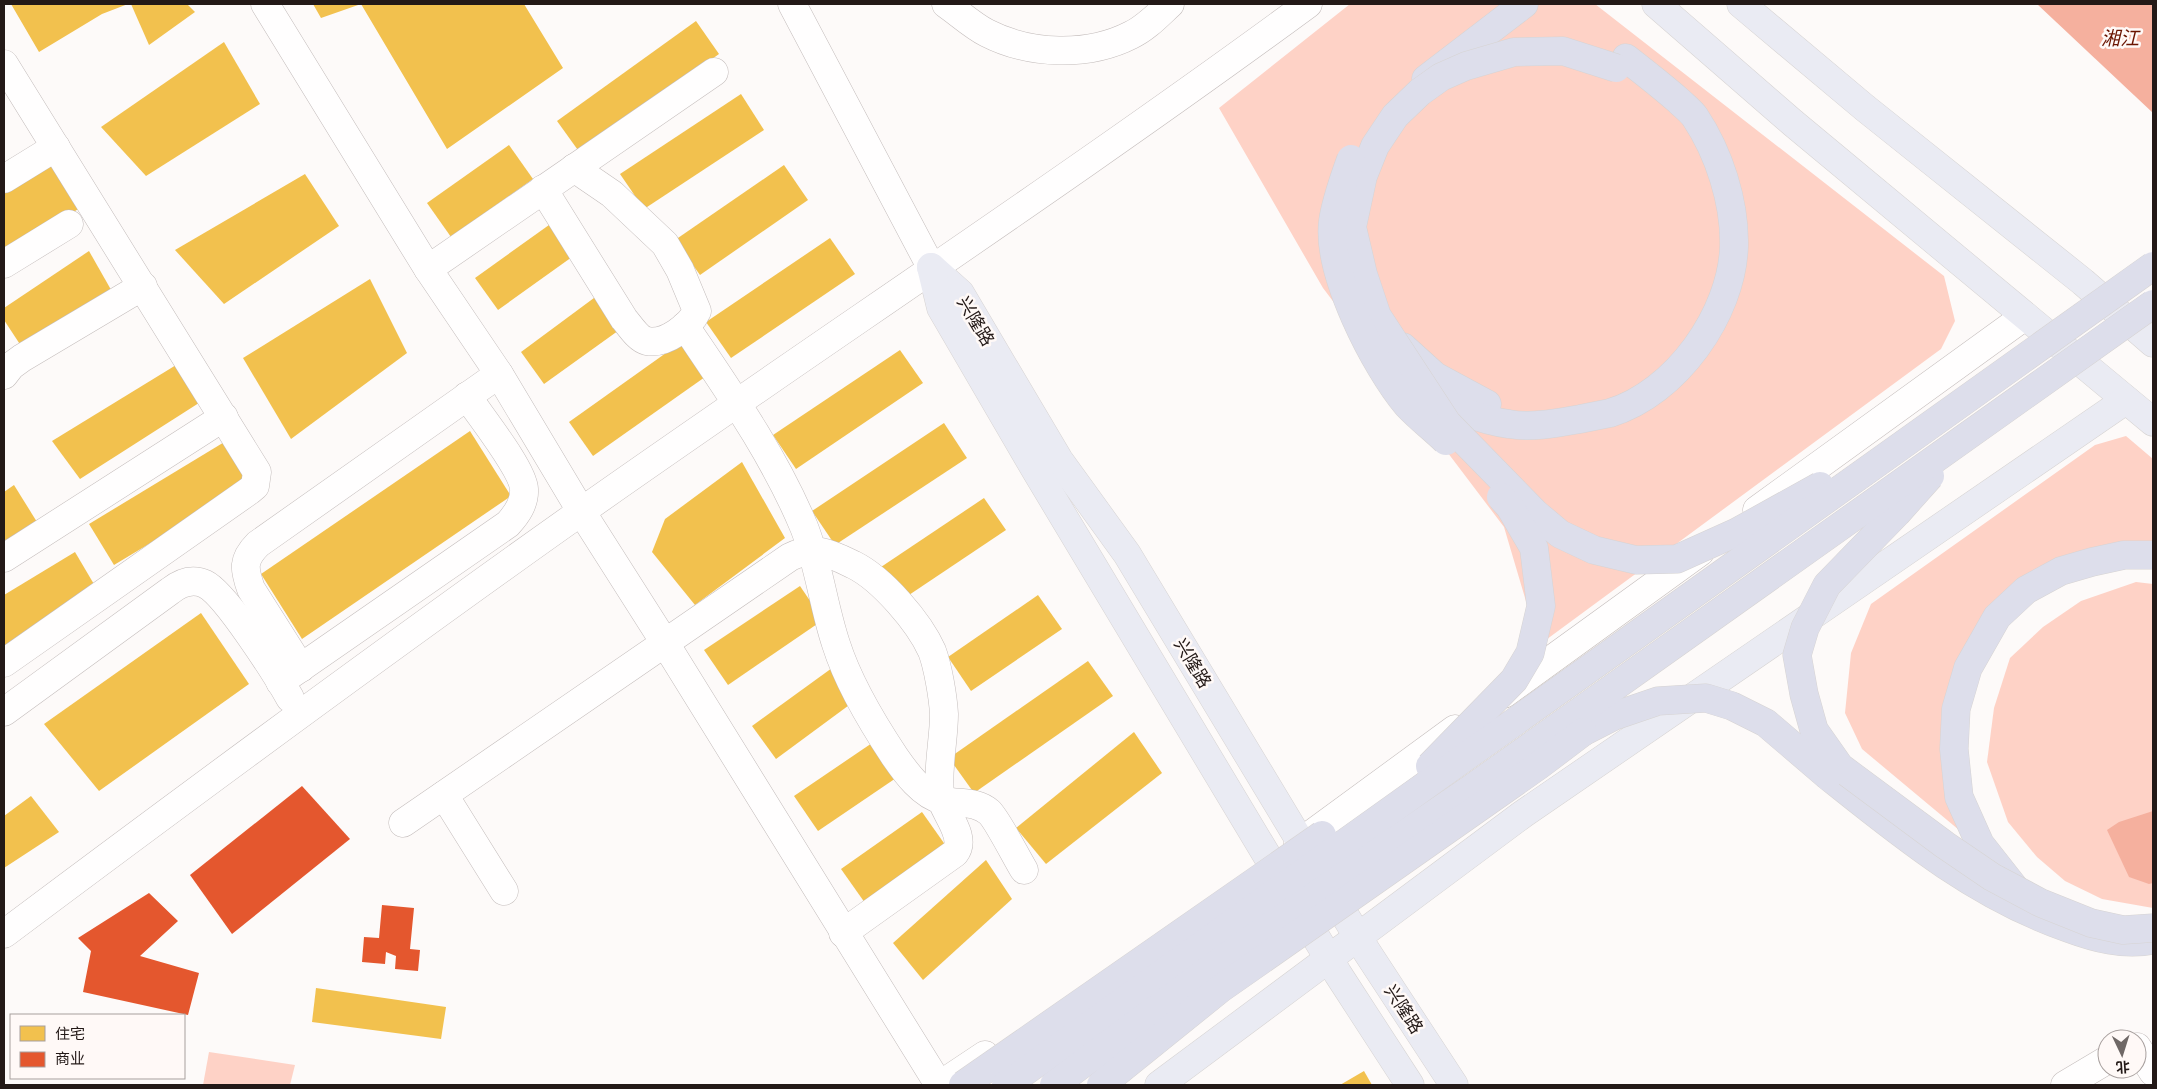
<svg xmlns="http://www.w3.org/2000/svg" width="2157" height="1089" viewBox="0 0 2157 1089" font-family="'Titillium Web','Noto Sans SC',sans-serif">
<rect width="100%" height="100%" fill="#fdfaf9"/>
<g fill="#fed2c6">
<path d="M1350,4h245l349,272 11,45 -14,28 -402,296 -35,-118 -181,-239 -104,-180z"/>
<path d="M2126,436l27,23v86l-70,7 -112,90 -6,193 -103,-86 -17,-36 6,-60 20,-49 224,-159z"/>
<path d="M2136,582l17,2v324l-51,-9 -37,-18 -28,-24 -29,-35 -21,-60 7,-54 16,-50 33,-31 38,-26z"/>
<path d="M209,1052l86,13 -5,20h-87z"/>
</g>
<g fill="#f5b09e">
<path d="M2037,4h116v109z"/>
<path d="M2153,811v72l-4,1 -20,-7 -22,-47 12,-8z"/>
</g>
<g fill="#f2c14e">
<path d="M11,4h117l-26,10 -63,38z"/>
<path d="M131,4h56l8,8 -46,33z"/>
<path d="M313,4h211l39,64 -116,81 -86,-145 -40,14z"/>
<path d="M696,21l23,33 -139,99 -23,-32z"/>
<path d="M224,42l36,62 -114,72 -45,-49z"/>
<path d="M741,94l23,36 -120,79 -24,-35z"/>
<path d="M509,145l24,34 -82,58 -24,-34z"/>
<path d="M57,158l26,48 -79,50v-65z"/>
<path d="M784,165l24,35 -108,75 -25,-35z"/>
<path d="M305,174l34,52 -115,78 -49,-54z"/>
<path d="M549,225l23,32 -74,53 -23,-32z"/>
<path d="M830,238l25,36 -124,84 -25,-36z"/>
<path d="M89,251l25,44 -89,57 -21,-32v-12z"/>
<path d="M370,279l37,74 -116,86 -48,-81z"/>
<path d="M598,295l24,33 -78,56 -23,-32z"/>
<path d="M680,343l25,34 -112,79 -24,-34z"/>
<path d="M900,350l23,33 -127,86 -23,-34z"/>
<path d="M181,362l21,39 -122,78 -28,-38z"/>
<path d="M944,423l23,35 -132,87 -23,-34z"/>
<path d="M470,431l41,65 -209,143 -41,-65z"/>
<path d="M226,441l26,41 -138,83 -25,-41z"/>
<path d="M742,462l43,76 -90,67 -43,-53 13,-33z"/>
<path d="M14,485l23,37 -33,21v-51z"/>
<path d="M984,498l22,32 -103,69 -22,-32z"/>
<path d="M75,552l23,39 -94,57v-53z"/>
<path d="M800,586l23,34 -95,65 -24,-35z"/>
<path d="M1038,595l24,34 -91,62 -23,-34z"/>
<path d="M201,613l48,71 -150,107 -55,-67z"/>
<path d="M1088,661l25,35 -139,97 -25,-35z"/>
<path d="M832,668l24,32 -80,59 -24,-33z"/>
<path d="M1134,732l28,41 -116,91 -30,-36z"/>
<path d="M875,741l24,35 -81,55 -24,-35z"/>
<path d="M31,796l28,36 -55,36v-52z"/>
<path d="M922,812l24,34 -81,57 -24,-34z"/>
<path d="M986,860l26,39 -89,81 -30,-37z"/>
<path d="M316,988l130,19 -5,32 -129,-17z"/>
<path d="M1364,1071l8,14h-32z"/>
</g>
<g fill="#e4572e">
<path d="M302,786l48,53 -118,95 -42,-59z"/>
<path d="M149,893l29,28 -38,35 59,17 -11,42 -105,-23 8,-41 -13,-13z"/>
<path d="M382,905l32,3 -4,41 10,1 -2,21 -23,-2 1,-13 -10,-4 -1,12 -23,-2 2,-25 15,1z"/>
</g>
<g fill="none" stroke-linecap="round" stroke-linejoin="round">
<defs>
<g id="minor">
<path d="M265,4l163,265 71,105 82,137 84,132 274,442"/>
<path d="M792,4l139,263"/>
<path d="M946,4c13,9 27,22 41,29 43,22 101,24 144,2 15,-7 27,-20 39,-31"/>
<path d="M4,64l253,408 -2,14 -6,5 -245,172"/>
<path d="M4,179l52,-32"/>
<path d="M543,189l81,130c6,7 14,20 23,22 18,4 43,-15 50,-30l-17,-41 -15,-26 -53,-50 -38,-26"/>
<path d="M4,264l65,-40"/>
<path d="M428,269l286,-197"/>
<path d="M685,326c43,64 89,129 119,201 15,38 19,78 32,117 12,38 37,80 59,113 11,16 27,38 47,43 16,5 33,0 47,12 8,7 27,45 35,58"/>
<path d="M4,375l7,-9 11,-8 121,-72"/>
<path d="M1757,510l268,-194"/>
<path d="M4,558l220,-141"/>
<path d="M301,668l-50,-79c-7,-20 -9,-29 7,-45l241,-170"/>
<path d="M280,682l228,-158c9,-10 17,-21 16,-35 -1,-20 -44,-73 -57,-93"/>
<path d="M1504,694l196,-142"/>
<path d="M4,712l166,-121c10,-8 22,-13 35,-7 21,10 72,91 85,114"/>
<path d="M444,795l60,96"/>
<path d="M403,823l387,-266c25,-12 41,-3 64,8 28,14 65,57 78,86 6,16 11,46 12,63 0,26 -7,54 -4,80 2,17 28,42 15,59l-112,80"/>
<path d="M1298,844l157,-115"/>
<path d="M4,934c191,-143 383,-285 578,-423 241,-170 488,-332 726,-507"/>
<path d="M2137,1047l16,25"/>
<path d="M940,1085l45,-30"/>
<path d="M2065,1085l42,-25"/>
</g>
<g id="major">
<path d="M1656,4l137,119 360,299"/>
<path d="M1741,4l124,104 218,174 70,61"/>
<path d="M931,267l29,26 99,167 68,94 240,398 87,133"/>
<path d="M931,267l10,41 95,163 302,503 72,111"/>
<path d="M1159,1085l364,-271 603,-414"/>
</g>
<g id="highway">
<path d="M1426,79l98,-75"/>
<path d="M1403,347l32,29 52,28"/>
<path d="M1420,390l4,3c28,14 54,27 85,31 24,4 48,-1 71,-5 10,-2 20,-4 30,-6 66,-20 122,-99 124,-167 1,-44 -15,-93 -39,-129 -4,-6 -11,-11 -16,-16 -17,-15 -35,-29 -53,-43"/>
<path d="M1828,776c75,60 148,120 240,152 27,10 56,18 85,12"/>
<path d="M2017,891l-37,-47 -21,-47 -5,-48 2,-40 12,-41 29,-51 29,-27 35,-19 31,-9 32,-7h29"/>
</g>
</defs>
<use href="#minor" stroke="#c3bcbb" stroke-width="29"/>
<use href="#major" stroke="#d7d4d3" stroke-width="29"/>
<use href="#highway" stroke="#d7d4d3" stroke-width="29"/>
<use href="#minor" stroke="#fffefe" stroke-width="28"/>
<use href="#major" stroke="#eaebf3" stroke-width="28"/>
<use href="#highway" stroke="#dddeeb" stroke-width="28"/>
<defs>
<g id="highway-bridge">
<path d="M1616,68l-53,-17 -49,1 -48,14 -25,11 -21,15 -25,24 -20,30 -12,30 -11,51 11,47 14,42 70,107 88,90 25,21 34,16 42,10 41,-1 60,-27 83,-46"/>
<path d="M1351,159c-7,20 -15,41 -18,62 -7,51 42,146 74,184 12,13 27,24 39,36"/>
<path d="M1930,476l-33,37 -70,72 -22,43 -8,27 7,39 10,36 26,37 105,78 47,32 49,26 50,20 32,7 30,-2"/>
<path d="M1567,740l47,-24 44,-15 48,-3 26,8 34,17 62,53"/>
<path d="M1430,766l84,-86 16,-27 11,-47 -7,-58 -24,-41 -9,-10"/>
<path d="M963,1085l359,-250"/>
<path d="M1006,1085l1147,-819"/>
<path d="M1054,1085l183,-136 235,-161 681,-484"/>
<path d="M1101,1085l119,-96 318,-223 45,-34"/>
</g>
</defs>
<use href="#highway-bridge" stroke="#d7d4d3" stroke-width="29" stroke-linecap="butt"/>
<use href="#highway-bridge" stroke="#dddeeb" stroke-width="28"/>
</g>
<g text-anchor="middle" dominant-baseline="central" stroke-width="5" stroke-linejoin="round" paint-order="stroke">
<g font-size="18" fill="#231917" stroke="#fff9f7">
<text transform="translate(976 321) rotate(59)">兴隆路</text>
<text transform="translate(1193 663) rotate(59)">兴隆路</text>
<text transform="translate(1404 1009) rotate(57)">兴隆路</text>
</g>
<g font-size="19" font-style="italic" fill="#6a1400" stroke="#fff9f7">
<text x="2120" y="37">湘江</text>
</g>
</g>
<rect width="2157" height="1089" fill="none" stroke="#231917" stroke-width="10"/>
<rect x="10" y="1014" width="175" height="65" fill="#fff9f7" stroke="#a79f9d"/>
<rect x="20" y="1026" width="25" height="15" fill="#f2c14e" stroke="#a79f9d"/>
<text x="55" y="1039" font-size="15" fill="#231917">住宅</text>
<rect x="20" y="1052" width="25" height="15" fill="#e4572e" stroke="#a79f9d"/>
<text x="55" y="1064" font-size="15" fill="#231917">商业</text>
<g transform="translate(2122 1054) rotate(176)"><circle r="24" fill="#fff9f7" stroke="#a79f9d"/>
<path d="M0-4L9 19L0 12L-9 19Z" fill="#6f6866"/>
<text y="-8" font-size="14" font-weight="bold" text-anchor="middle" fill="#231917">北</text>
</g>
</svg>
